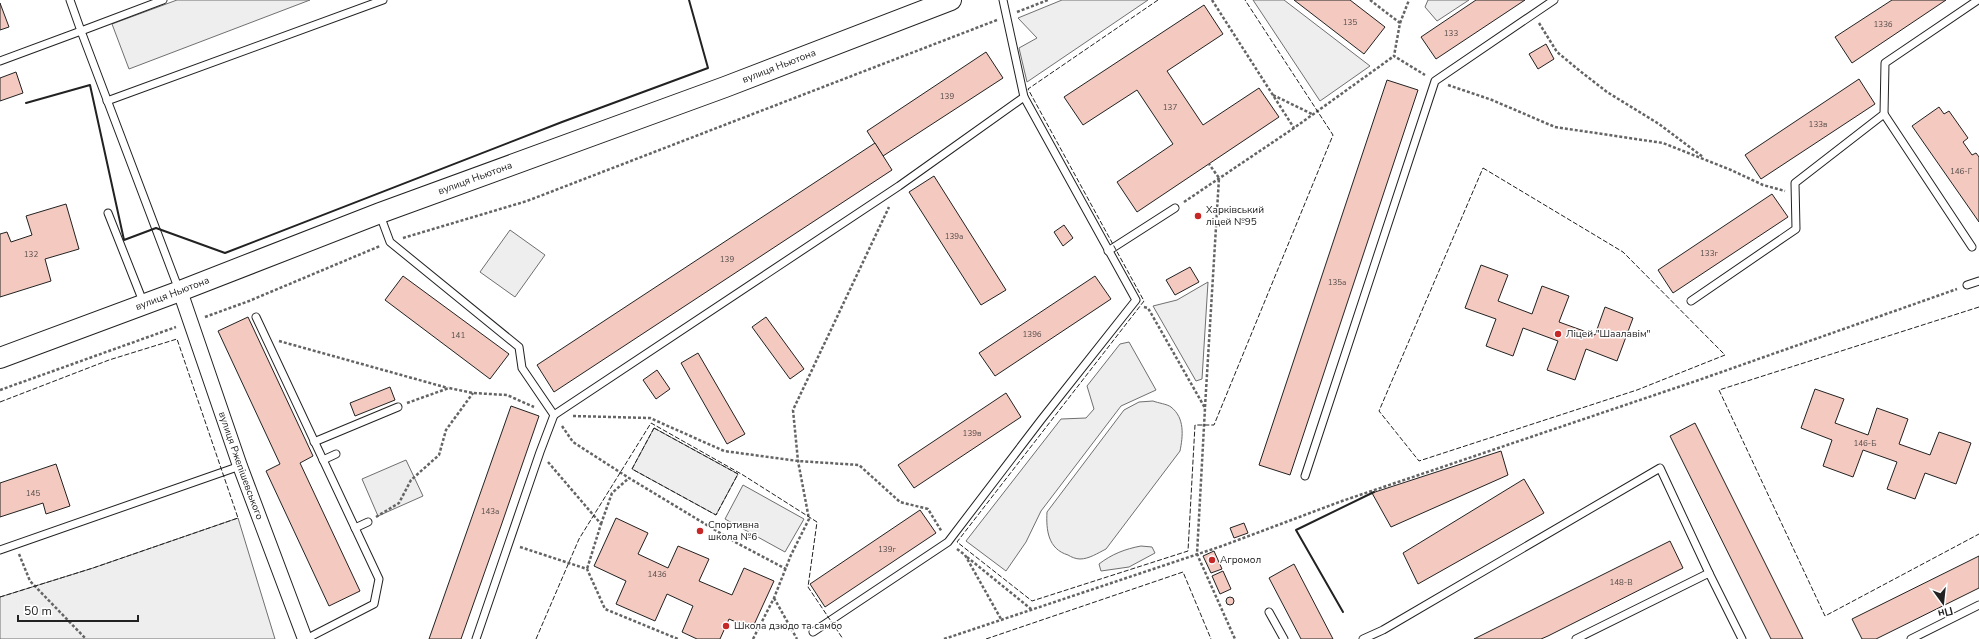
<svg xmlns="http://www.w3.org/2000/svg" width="1979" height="639" viewBox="0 0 1979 639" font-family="'Nunito Sans',sans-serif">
<rect width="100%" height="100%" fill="#fff"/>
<g fill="#eee" stroke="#6f6f6f">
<path d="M177,0h133l-181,69 -17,-45z"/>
<path d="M1062,0h86l-121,82 -8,-34 18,-10 -19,-20z"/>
<path d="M1253,0h31l86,66 -50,35z"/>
<path d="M1428,0h41l-32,21 -12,-14z"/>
<path d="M510,230l35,25 -30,42 -35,-25z"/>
<path d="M1208,282l-6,97 -6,2 -43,-75 24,-6z"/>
<path d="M1129,342l27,48 -35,16 -80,105 -15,31 -20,29 -40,-30 95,-122 25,-1 8,-9 -7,-23 33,-42z"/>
<path d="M1153,401c5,2 14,3 18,6 14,11 12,29 9,44l-74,98c-8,4 -17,10 -26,10 -4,0 -9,-2 -12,-4 -20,-6 -22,-25 -21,-43l77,-102 15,-8z"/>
<path d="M654,428l84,46 -22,41 -84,-46z"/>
<path d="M406,460l17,36 -45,20 -16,-37z"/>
<path d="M743,485l61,34 -19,33 -60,-33z"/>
<path d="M238,518l37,121h-275v-42l93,-29z"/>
<path d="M1141,546l11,1 3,6 -26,14 -28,4 -2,-7c13,-10 26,-15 42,-18z"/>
</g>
<g fill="#f3c9c0" stroke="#222">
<path d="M1294,0h56l35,27 -21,27z"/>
<path d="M1476,0h49l-89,59 -15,-22z"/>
<path d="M1892,0h54l-94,63 -17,-26z"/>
<path d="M0,3l9,24 -9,3z"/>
<path d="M1204,5l19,29 -56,37 36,54 56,-37 20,29 -142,95 -20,-30 56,-38 -36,-54 -54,35 -19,-28z"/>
<path d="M1546,44l8,15 -16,10 -9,-15z"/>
<path d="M986,52l17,26 -120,78 -16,-25z"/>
<path d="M16,72l7,21 -23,8v-23z"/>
<path d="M1859,79l16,25 -114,75 -16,-24z"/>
<path d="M1387,80l31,10 -128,385 -31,-10z"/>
<path d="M1939,107l5,7 5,-3 19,27 -5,4 9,13 4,-2 3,4v65l-67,-96z"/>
<path d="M875,143l17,27 -338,222 -17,-27z"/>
<path d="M934,176l72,114 -25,15 -72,-113z"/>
<path d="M1772,194l16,23 -115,76 -15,-23z"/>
<path d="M66,204l13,45 -34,10 6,22 -51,16v-63l7,-2 4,10 21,-7 -6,-19z"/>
<path d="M1064,225l9,13 -10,8 -9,-14z"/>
<path d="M1481,265l27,10 -10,26 34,13 10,-28 27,10 -10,26 36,13 10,-28 28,11 -16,43 -31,-12 -11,31 -28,-10 11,-29 -35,-13 -10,28 -27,-10 10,-27 -31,-11z"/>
<path d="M1190,267l9,15 -24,13 -9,-15z"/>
<path d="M403,276l106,78 -19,25 -105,-79z"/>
<path d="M1095,276l16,23 -116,77 -16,-23z"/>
<path d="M248,317l65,139 -13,7 60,128 -31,15 -63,-135 14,-7 -62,-133z"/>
<path d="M766,317l38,52 -14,10 -38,-52z"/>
<path d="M698,353l47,81 -18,10 -46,-81z"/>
<path d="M657,370l13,19 -14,10 -13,-19z"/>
<path d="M390,387l5,13 -40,16 -5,-13z"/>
<path d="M1815,389l29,10 -9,24 33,12 9,-27 31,11 -9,25 31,11 9,-23 32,11 -15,41 -31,-11 -10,26 -28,-10 10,-27 -34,-12 -10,27 -30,-11 9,-26 -31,-12z"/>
<path d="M1006,393l15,24 -107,71 -16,-23z"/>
<path d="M511,406l28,10 -38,110 -40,113h-32z"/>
<path d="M1695,423l108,216h-32l-17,-34 -84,-169z"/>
<path d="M1501,451l7,24 -117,52 -19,-34z"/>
<path d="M56,464l14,42 -24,8 -3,-11 -43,14v-34z"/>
<path d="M1524,479l20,34 -126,71 -15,-31z"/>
<path d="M920,510l16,23 -111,74 -15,-23z"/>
<path d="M616,518l32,15 -10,21 30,14 10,-22 31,13 -10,22 33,14 12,-27 30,13 -22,48 -23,-10 -9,20h-23l-15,-7 11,-26 -26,-12 -12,27 -39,-17 10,-23 -32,-15z"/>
<path d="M1244,523l4,10 -14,5 -4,-10z"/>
<path d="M1670,541l13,27 -135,68 -7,3h-67z"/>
<path d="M1214,551l8,18 -11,4 -8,-17z"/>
<path d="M1979,556v32l-103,51h-14l-10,-20z"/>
<path d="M1294,564l39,75h-32l-32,-61z"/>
<path d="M1223,571l8,18 -11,5 -8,-18z"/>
<circle cx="1230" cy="601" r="4"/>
</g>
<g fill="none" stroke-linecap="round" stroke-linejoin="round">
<defs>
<g id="lane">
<path d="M163,0l-82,31 98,259"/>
<path d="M0,61l81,-30 -11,-31"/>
<path d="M107,101l276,-101"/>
<path d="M1884,114l88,133"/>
<path d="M108,213l36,91"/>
<path d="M380,215l10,27 129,105 3,21 32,47 -14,37 -64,187"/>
<path d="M1108,251l67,-43"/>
<path d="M1967,285l12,-4"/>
<path d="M1691,301l105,-72 -1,-46 89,-69 1,-51 93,-63"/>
<path d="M256,317l123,262 -5,25 -68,35"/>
<path d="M554,415l345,-229 125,-89 -21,-97"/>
<path d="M314,442l84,-35"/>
<path d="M323,460l13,-6"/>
<path d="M1305,476l130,-395 119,-81"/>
<path d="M355,528l13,-6"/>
<path d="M0,550l240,-84"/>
<path d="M1269,612l15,27"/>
<path d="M813,632l135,-90 93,-122 95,-120 -112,-203"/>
<path d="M1363,639l20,-9 277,-162 49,105"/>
<path d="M1576,639l133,-66 33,66"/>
<path d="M1911,639l68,-34"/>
</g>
<g id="street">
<path id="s1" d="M180,291l60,175 65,173"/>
</g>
<g id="secondary">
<path id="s2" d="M0,358l180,-67 200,-78 345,-126 226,-87"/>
</g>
</defs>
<use href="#lane" stroke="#222" stroke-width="9"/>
<use href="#street" stroke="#222" stroke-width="16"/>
<use href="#secondary" stroke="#222" stroke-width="22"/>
<g stroke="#646464" stroke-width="2.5" stroke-dasharray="3 2" stroke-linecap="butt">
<path d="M1212,0l82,128"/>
<path d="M1370,0l30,23 -6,33 31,19"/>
<path d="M1017,12l31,-12"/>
<path d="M1400,23l9,-23"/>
<path d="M1539,23l18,29 23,19 27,21 52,32 44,33"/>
<path d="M1448,85l44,15 63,27 108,16 68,27 32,15 22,6"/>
<path d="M1273,95l39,19"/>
<path d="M1184,202l110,-74 100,-72"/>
<path d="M403,238l124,-37 470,-181"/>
<path d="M1144,307l4,1 57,100 -8,146 38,85"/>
<path d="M205,317l44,-16 131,-55"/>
<path d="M279,341l169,47"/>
<path d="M0,390l176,-63"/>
<path d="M407,403l42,-15 24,5 34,2 27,12"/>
<path d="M1205,407l14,-229 -10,-14"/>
<path d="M573,416l77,2 74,33 74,10 61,4 41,37 28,7 14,23"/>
<path d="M562,426l11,16 56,36 106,64 51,27"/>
<path d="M548,462l53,62 -14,45"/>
<path d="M376,517l23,-14 12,-23 28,-25 7,-25 27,-37"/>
<path d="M601,524l11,-31 17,-15"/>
<path d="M520,547l67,22 18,40 73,30"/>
<path d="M957,549l8,6 36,64"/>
<path d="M19,554l11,27 56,58"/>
<path d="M967,557l64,52"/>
<path d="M774,598l23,41"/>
<path d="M753,639l21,-41 17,-43 18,-36 -11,-58 -5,-51 96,-203"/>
<path d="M944,639l278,-93 120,-45 354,-120 261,-92"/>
</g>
<use href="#lane" stroke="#fff" stroke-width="7"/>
<use href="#street" stroke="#fff" stroke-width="14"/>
<use href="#secondary" stroke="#fff" stroke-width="20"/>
<g stroke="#222" stroke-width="1" stroke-dasharray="5 2" stroke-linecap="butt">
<path d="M1158,0l-130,89 116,212 -187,241 75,59 156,-50 7,-126h19l119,-290 -88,-135"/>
<path d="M1483,168l140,84 102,103 -88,35 -218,71 -40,-50z"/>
<path d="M1979,307l-260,83 106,226 154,-82"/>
<path d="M0,402l109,-42 68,-21 61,179 -145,50 -93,29"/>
<path d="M654,428l84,46 -22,41 -84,-46z"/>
<path d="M536,639l43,-100 72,-116 92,52 74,47 -9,65 35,52"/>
<path d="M986,639l197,-67 28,67"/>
</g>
<g stroke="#222" stroke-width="2">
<path d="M26,103l64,-18 34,155 32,-12 69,25 337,-131 146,-54 -19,-68"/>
<path d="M1343,612l-47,-82 78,-38"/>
</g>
</g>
<g fill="#c62828" stroke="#fff" stroke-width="1.5">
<circle cx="1198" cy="216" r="4"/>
<circle cx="1558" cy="334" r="4"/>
<circle cx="700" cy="531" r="4"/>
<circle cx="1212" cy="560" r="4"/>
<circle cx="726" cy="626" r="4"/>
</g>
<g text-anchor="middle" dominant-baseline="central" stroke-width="3" stroke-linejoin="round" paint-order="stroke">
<g font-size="8" fill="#564c4a">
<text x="1350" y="22">135</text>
<text x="1883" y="24">133б</text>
<text x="1451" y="33">133</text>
<text x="947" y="96">139</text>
<text x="1170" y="107">137</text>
<text x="1818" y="124">133в</text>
<text x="1961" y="171">146-Г</text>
<text x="954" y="236">139а</text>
<text x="1709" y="253">133г</text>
<text x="31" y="254">132</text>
<text x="727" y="259">139</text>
<text x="1337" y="282">135а</text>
<text x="1032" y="334">139б</text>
<text x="458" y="335">141</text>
<text x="972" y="433">139в</text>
<text x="1865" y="443">146-Б</text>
<text x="33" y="493">145</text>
<text x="490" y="511">143а</text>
<text x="887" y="549">139г</text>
<text x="657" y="574">143б</text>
<text x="1621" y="582">148-В</text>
</g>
<g font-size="10" fill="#222" stroke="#fff">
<text stroke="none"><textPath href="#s2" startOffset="832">вулиця Ньютона</textPath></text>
<text stroke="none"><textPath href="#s2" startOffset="508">вулиця Ньютона</textPath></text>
<text stroke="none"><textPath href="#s2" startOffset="184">вулиця Ньютона</textPath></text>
<text stroke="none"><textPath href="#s1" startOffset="185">вулиця Ржепішевського</textPath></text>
</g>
<g font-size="10" fill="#222" stroke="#fff" text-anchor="start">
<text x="1206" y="210">Харківський<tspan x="1206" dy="12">ліцей №95</tspan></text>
<text x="1566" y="334">Ліцей "Шаалавім"</text>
<text x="708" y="525">Спортивна<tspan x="708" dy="12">школа №6</tspan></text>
<text x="1220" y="560">Агромол</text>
<text x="734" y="626">Школа дзюдо та самбо</text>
</g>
</g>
<g transform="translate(1943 603) rotate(165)" stroke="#ffffff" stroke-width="3" paint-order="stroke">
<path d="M0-3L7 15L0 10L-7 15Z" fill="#222222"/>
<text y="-6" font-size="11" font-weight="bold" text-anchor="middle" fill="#222222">Пн</text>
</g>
<path d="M18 615v6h120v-6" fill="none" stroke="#222222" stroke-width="2"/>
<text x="24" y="615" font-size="12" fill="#222222" stroke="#ffffff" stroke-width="3" paint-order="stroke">50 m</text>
</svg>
